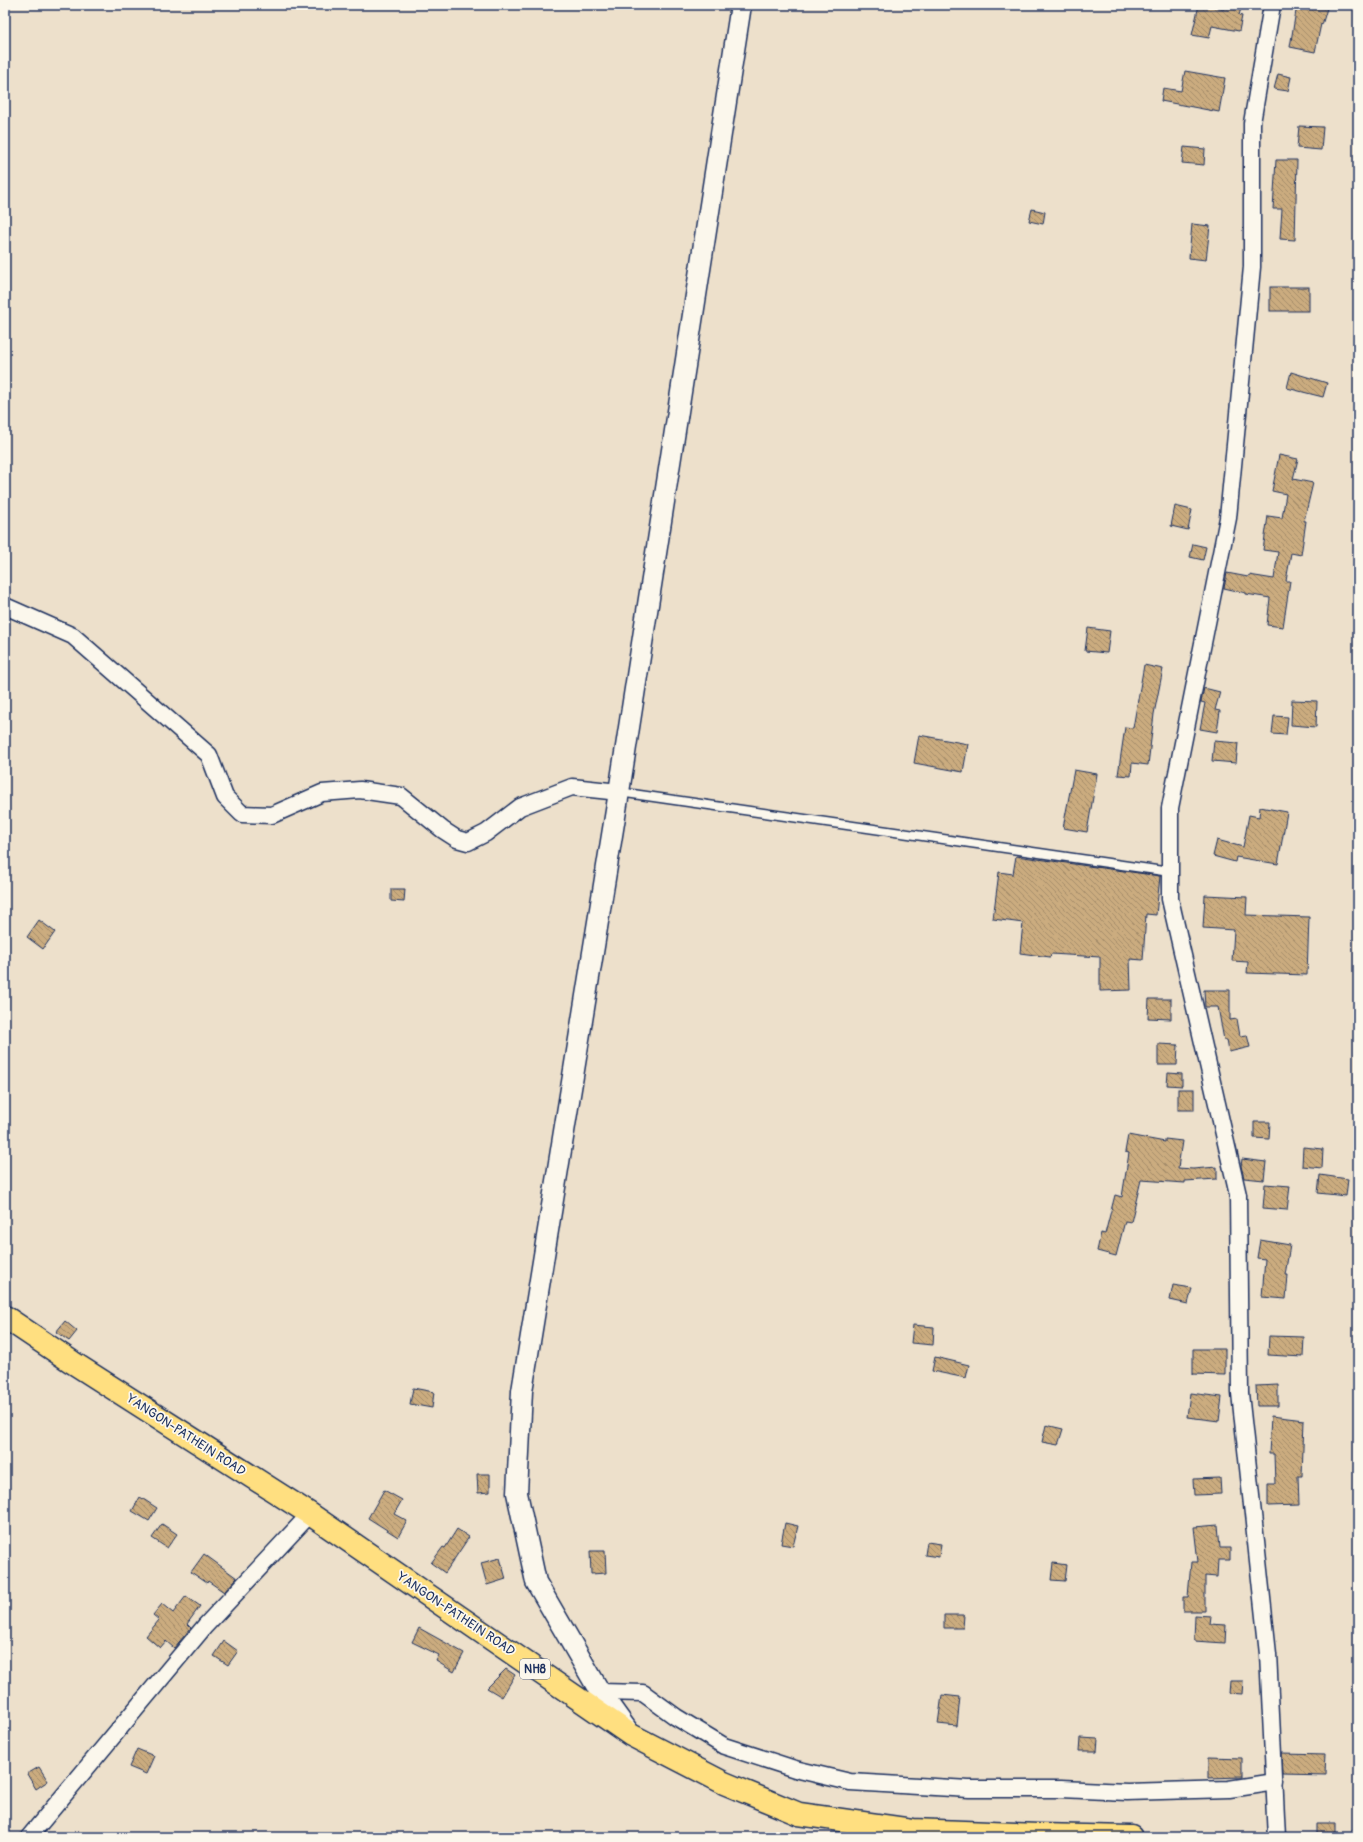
<svg xmlns="http://www.w3.org/2000/svg" width="1363" height="1842" viewBox="0 0 1363 1842" font-family="Pangolin,sans-serif">
<defs>
<pattern id="building-back-hatch" width="6" height="6" patternUnits="userSpaceOnUse"><rect width="6" height="6" fill="#cbac7f"/><path d="M-1 5l2 2M0 0l6 6M5-1l2 2" fill="none" stroke="#a48c6b"/></pattern>
</defs>
<rect width="100%" height="100%" fill="#ede0cb"/>
<filter id="ink" filterUnits="userSpaceOnUse"><feTurbulence type="fractalNoise" baseFrequency=".025" numOctaves="2"/><feDisplacementMap in="SourceGraphic" scale="8" xChannelSelector="R" yChannelSelector="G"/><feConvolveMatrix kernelMatrix="1 2 1 2 8 2 1 2 1" color-interpolation-filters="sRGB"/></filter>
<g filter="url(#ink)">
<g fill="url(#building-back-hatch)" stroke="#1b2f5e">
<path d="M1199,5l25,4 1,-4h17l-3,10 3,1 -3,15 -27,-5 -3,12 -17,-3z"/>
<path d="M1297,5h31l-6,20 -1,-1 -6,28 -25,-5z"/>
<path d="M1185,71l40,7 -6,34 -58,-11 2,-13 18,3z"/>
<path d="M1278,74l13,3 -3,14 -14,-2z"/>
<path d="M1299,126l24,1 -2,23 -24,-2z"/>
<path d="M1184,147l21,2 -1,16 -22,-2z"/>
<path d="M1276,160h21l-2,80 -15,-1 2,-30h-9z"/>
<path d="M1032,209l13,3 -2,12 -14,-3z"/>
<path d="M1192,224l18,2 -4,34 -17,-2z"/>
<rect x="1270" y="287" width="39" height="24"/>
<path d="M1291,372l36,11 -4,14 -36,-9z"/>
<path d="M1279,455l19,4 -5,20 20,4 -9,38h2l-5,34 -10,-2 -5,28h4l-7,46 -16,-2 3,-27 -24,-4v-1l-22,-5 3,-15 21,4 1,-2 25,4 4,-27 -15,-2 5,-34 14,2 4,-24 -14,-3z"/>
<path d="M1175,506l17,4 -4,20 -17,-4z"/>
<path d="M1193,544l13,3 -3,13 -13,-3z"/>
<path d="M1088,628l22,3 -3,22 -22,-2z"/>
<path d="M1144,665l19,4 -9,45 -6,51 -16,-2 -1,13 -13,-1 7,-48 8,1z"/>
<path d="M1204,688l16,4 -5,18 5,1 -3,21 -17,-3 5,-26 -4,-1z"/>
<path d="M1292,700l25,1 -1,26 -25,-2z"/>
<path d="M1274,716l14,1 -2,18 -14,-1z"/>
<path d="M919,735l49,9 -5,28 -49,-9z"/>
<path d="M1214,741l24,2 -2,20 -24,-2z"/>
<path d="M1074,770l23,4 -10,58 -24,-4z"/>
<path d="M1260,807l27,5 -9,52 -42,-7 -1,5 -22,-6 4,-16 26,7 6,-32 10,2z"/>
<path d="M1016,856l144,20 -4,39 -10,-1 -3,46 -13,-1 1,31 -31,1v-34l-49,-3 -1,3 -30,-4 3,-30 -30,-4 6,-47 14,2z"/>
<path d="M391,889h14l-1,13 -13,-1z"/>
<path d="M1205,895l42,2 -1,18 63,2 -2,58 -60,-2 1,-11 -16,-1 2,-31 -31,-2z"/>
<path d="M39,920l16,12 -12,17 -16,-12z"/>
<path d="M1204,990h26v30l7,-1 3,17 7,-1 3,12 -21,5 -2,-12h-3l-6,-33h-13z"/>
<path d="M1149,999h22v20l-23,-1z"/>
<path d="M1158,1044l20,1 -1,20h-19z"/>
<path d="M1168,1073l14,1v12l-15,-1z"/>
<rect x="1178" y="1089" width="16" height="21"/>
<path d="M1254,1122h16l-1,17 -15,-1z"/>
<path d="M1128,1135l37,7v-3l17,2 -4,27 15,1 24,-2v12l-32,2v2l-44,-3 -10,42 -6,-1 -9,35 -19,-5 4,-18 4,1 10,-39 7,2 7,-44 -4,-1z"/>
<path d="M1303,1147l20,2 -1,19 -20,-2z"/>
<path d="M1242,1159l24,3 -2,18 -20,-2 -3,-12z"/>
<path d="M1320,1175l28,4 -2,17 -28,-3z"/>
<path d="M1265,1184l25,2 -3,24 -24,-2z"/>
<path d="M1260,1240l30,5 -5,30h3l-2,24 -24,-2 3,-38 -8,-1z"/>
<path d="M1173,1285l19,3 -4,16 -18,-4z"/>
<path d="M65,1321l12,10 -8,10 -13,-9z"/>
<path d="M913,1325l21,2 -1,18 -22,-2z"/>
<path d="M1269,1336l35,1 -1,20 -35,-2z"/>
<path d="M1193,1349h32v26l-32,-1z"/>
<path d="M935,1357l34,8 -3,13 -34,-7z"/>
<path d="M1278,1385v21h-21l-1,-20z"/>
<path d="M413,1388l21,4 -2,16 -22,-4z"/>
<path d="M1190,1393l32,4 -3,24 -32,-4z"/>
<path d="M1271,1416l33,4 -2,56h-4l1,29 -31,1v-22h7l-1,-30h-5z"/>
<path d="M1046,1425l17,4 -5,16 -16,-3z"/>
<path d="M477,1474h13v18l-12,1z"/>
<path d="M1220,1478l1,16 -27,1 -1,-16z"/>
<path d="M384,1490l18,10 -8,14 13,7 -9,16 -30,-19z"/>
<path d="M140,1497l17,11 -8,13 -17,-10z"/>
<path d="M785,1523l13,3 -5,20 -12,-2z"/>
<path d="M162,1524l15,10 -10,14 -15,-10z"/>
<path d="M1218,1525l2,23h10v12h-12l-1,17 -12,-1v35h-22v-14h5l3,-35h7l-4,-35z"/>
<path d="M457,1529l12,8 -24,36 -14,-10 12,-16 2,1z"/>
<path d="M927,1542l14,2 -2,13 -14,-2z"/>
<path d="M590,1551h15l1,22 -15,1z"/>
<path d="M204,1554l33,24 -13,14 -16,-11 -1,2 -16,-11z"/>
<path d="M500,1558l6,21 -19,6 -6,-22z"/>
<path d="M1053,1563l14,2 -2,16 -14,-1z"/>
<path d="M186,1596l14,10 -13,18 4,4 -17,20 -8,-7 -6,7 -14,-12 13,-16 -6,-5 9,-11 11,9z"/>
<path d="M944,1615h20l-1,13h-19z"/>
<path d="M1195,1615l16,1 -1,8 16,1 -1,18 -31,-2z"/>
<path d="M419,1628l45,25 -10,19 -18,-11 3,-6 -27,-13z"/>
<path d="M224,1641l14,10 -10,14 -14,-9z"/>
<path d="M506,1669l9,6 -13,22 -15,-9z"/>
<path d="M1230,1681h13l-1,13 -13,-1z"/>
<path d="M942,1695l18,2 -3,29 -19,-2z"/>
<path d="M1080,1738l18,1 -1,12h-18z"/>
<path d="M137,1749l17,7 -8,18 -17,-7z"/>
<path d="M1282,1753l44,1 -1,20 -42,-1z"/>
<path d="M1209,1757l33,1v19l-33,1z"/>
<path d="M39,1767l9,14 -12,8 -9,-15z"/>
<path d="M1317,1824h18v13l-18,-1z"/>
</g>
<g fill="none" stroke-linecap="round" stroke-linejoin="round">
<defs>
<path id="service" d="M619,792l551,80"/>
<g id="minor">
<path d="M1272,5l-20,118v144l-24,251 -58,290v91l68,296 2,198 28,261 9,183"/>
<path d="M5,606l68,30 136,119 16,42 17,17 30,1 50,-22 38,-3 41,6 42,34 14,9 11,3 18,-9 34,-26 52,-20 47,5"/>
<path d="M600,1692l43,1 33,24 48,29 71,23 55,13 119,7h92l66,3 102,-3 46,-7"/>
<path d="M29,1837l176,-211 105,-112"/>
</g>
<path id="tertiary" d="M628,1731l-28,-39 -64,-110 -19,-89 5,-102 97,-599 122,-787"/>
<path id="trunk" d="M5,1317l67,45 238,152 321,221 93,48 75,31 113,16 127,5 92,2"/>
</defs>
<use href="#service" stroke="#1b2f5e" stroke-width="11"/>
<use href="#minor" stroke="#1b2f5e" stroke-width="19"/>
<use href="#tertiary" stroke="#1b2f5e" stroke-width="23"/>
<use href="#trunk" stroke="#1b2f5e" stroke-width="25"/>
<use href="#service" stroke="#fbf7ec" stroke-width="8"/>
<use href="#minor" stroke="#fbf7ec" stroke-width="16"/>
<use href="#tertiary" stroke="#fbf7ec" stroke-width="20"/>
<use href="#trunk" stroke="#ffdf80" stroke-width="22"/>
</g>
</g>
<g text-anchor="middle" dominant-baseline="central" stroke-width="3.5" stroke-linejoin="round" paint-order="stroke">
<rect fill="#fbf7ec" stroke="#5e6b89" stroke-width="1" x="520" y="1659" width="30" height="20" rx="3"/>
<g font-size="12" font-weight="bold" fill="#1b2f5e">
<text x="535" y="1669">NH8</text>
</g>
<g font-size="13" fill="#1b2f5e" stroke="#fbf7ec">
<text transform="translate(186 1435) rotate(33)">YANGON-PATHEIN ROAD</text>
<text transform="translate(456 1614) rotate(34)">YANGON-PATHEIN ROAD</text>
</g>
</g>
<rect width="1363" height="1842" fill="none" stroke="#fbf7ec" stroke-width="20"/>
<rect x="10" y="10" width="1343" height="1822" fill="none" stroke="#1b2f5e" stroke-width="1.5" filter="url(#ink)"/>
</svg>
